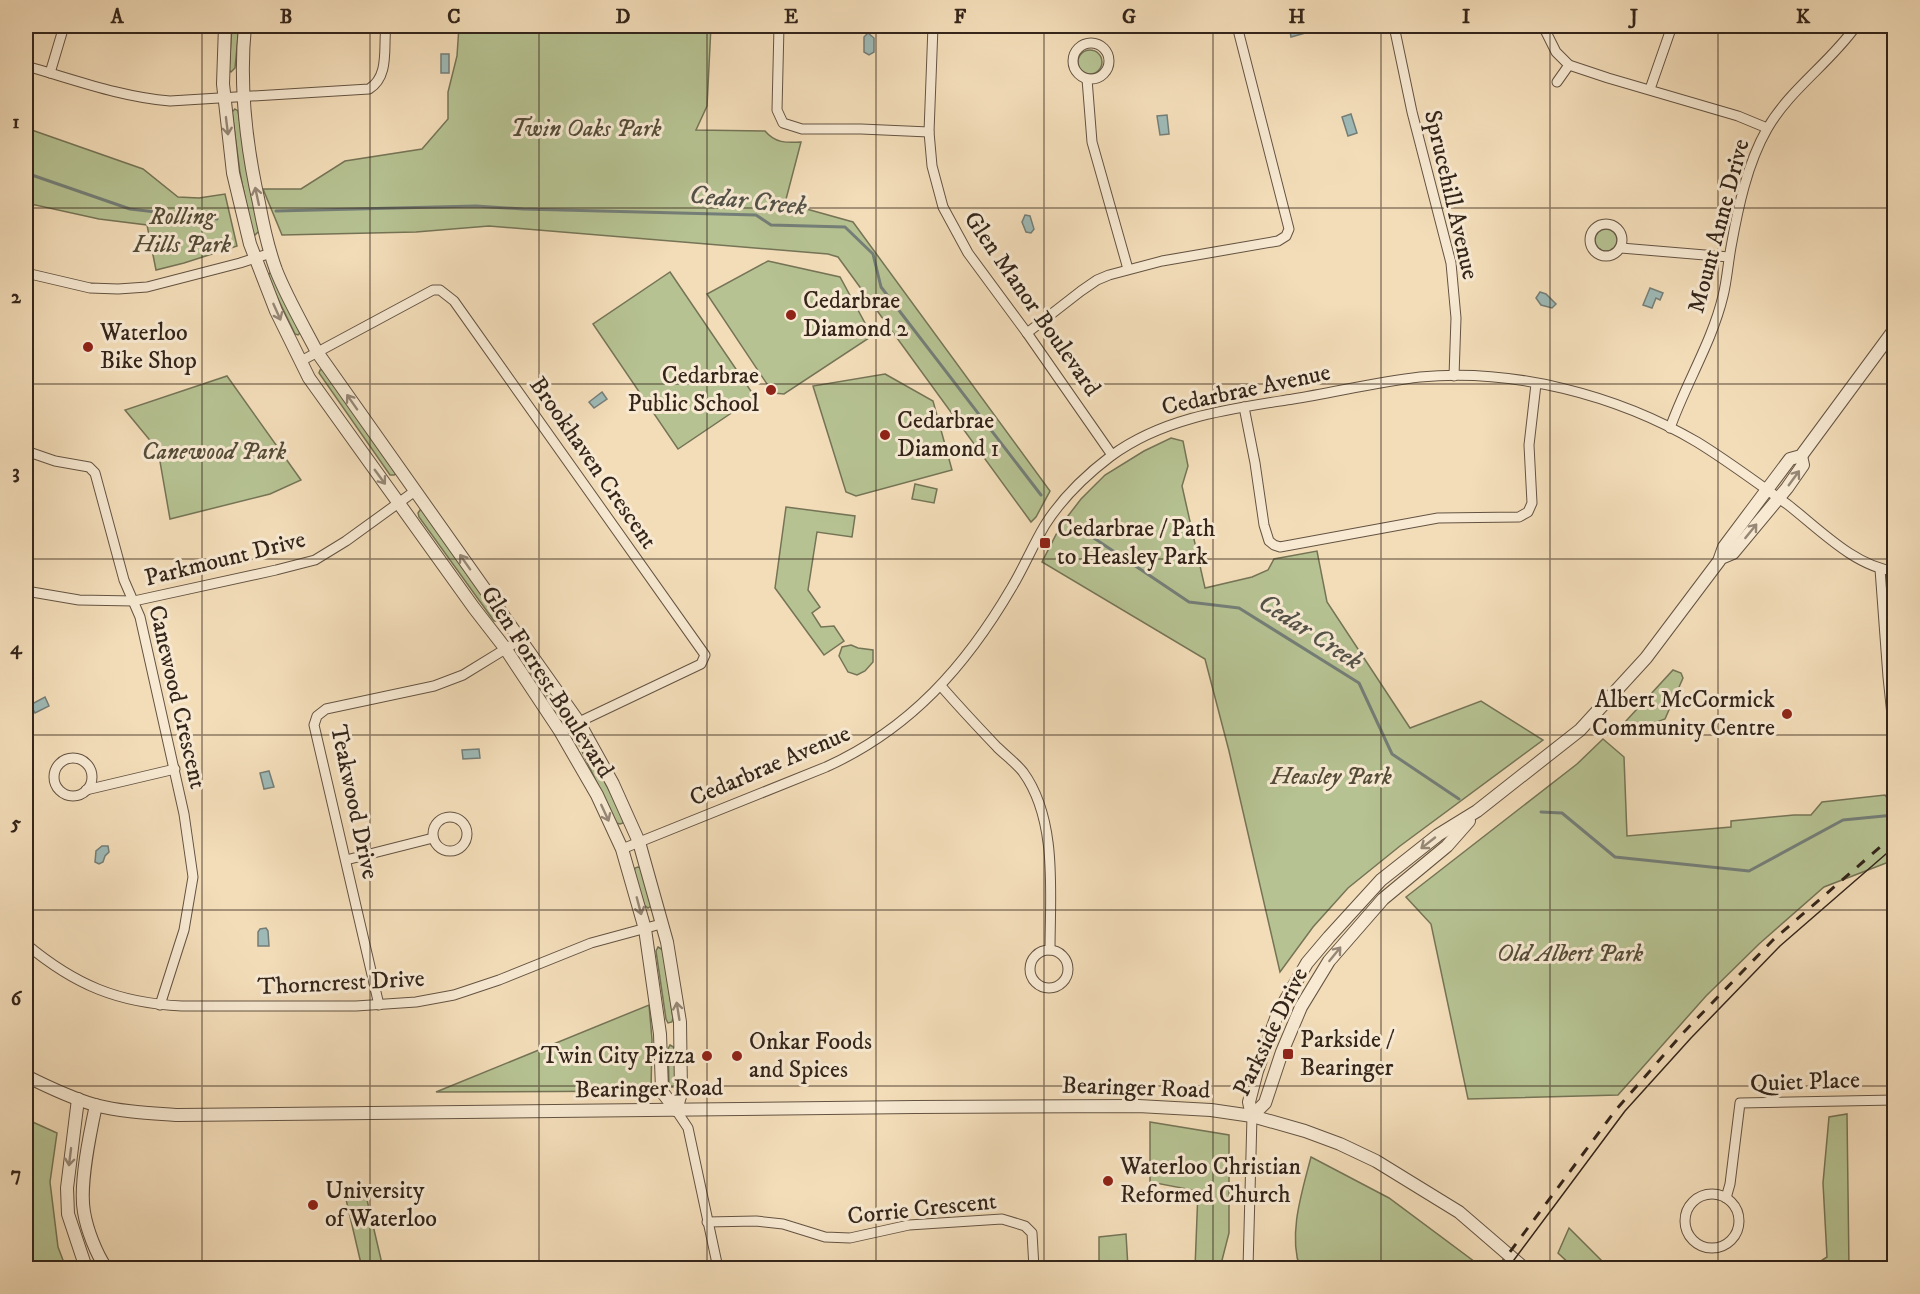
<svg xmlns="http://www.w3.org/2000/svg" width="1920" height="1294" viewBox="0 0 1920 1294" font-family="'IM FELL DW Pica',serif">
<rect width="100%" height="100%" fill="#f3ddb9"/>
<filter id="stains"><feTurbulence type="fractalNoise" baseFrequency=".00333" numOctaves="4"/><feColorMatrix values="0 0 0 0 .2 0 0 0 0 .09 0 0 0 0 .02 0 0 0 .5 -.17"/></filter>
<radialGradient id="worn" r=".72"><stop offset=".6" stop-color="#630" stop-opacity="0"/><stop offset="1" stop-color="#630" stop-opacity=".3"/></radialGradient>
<g fill="#b6c292" stroke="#757456" stroke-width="1.5">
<path d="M232,26h7l-4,42 -4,4 -2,-2z"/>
<path d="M459,26h252l-4,80 -11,24 69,1c10,12 21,12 36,11l-16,61 68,19 197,269 -14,26 -5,5 -193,-265 -10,-3 -339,-28 -73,6 -134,3 -19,-46h38l44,-28 77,-12 26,-30v-27l9,-36z"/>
<circle cx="1090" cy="62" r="12"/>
<path d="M235,109l3,2 21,120 -4,4 -3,-2 -12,-60 -8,-61z"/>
<path d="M26,128l117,41 35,28 21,1 26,-4 12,52 -53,17 -28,7 -9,-45 -48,-6 -73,-16z"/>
<circle cx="1606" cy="240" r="11"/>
<path d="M768,261l72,16 32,59 -88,58 -11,-1 -66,-99z"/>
<path d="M271,272l29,61 -2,2 -3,-1 -28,-58z"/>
<path d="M670,272l85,125 -77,52 -85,-125z"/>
<path d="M323,369l73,105 -2,1h-4l-71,-102 1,-3z"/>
<path d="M885,374l48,27 19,69 -96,26 -10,-4 -33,-106z"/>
<path d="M227,376l74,104 -31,14 -100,25 -12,-69 -33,-40z"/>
<path d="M1171,438l12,3 5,25 -6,20 23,102 47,-11 16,-7 6,-11 43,-8 10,51 83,126 71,-27 62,39 -143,106 -52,42 -35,39 -33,45 -51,-221 -24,-92 -163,-97 19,-37 20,-26 24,-24 39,-24z"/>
<path d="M915,484l22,5 -3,14 -22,-4z"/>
<path d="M786,507l69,9 -3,21 -35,-5 -9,58 12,17 -8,6 9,14 13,-1 10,15 -20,14 -49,-67z"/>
<path d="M420,510h3l78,108 -2,3h-5l-75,-104 -1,-4z"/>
<path d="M851,645l7,3 15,2v12l-8,9 -8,4 -9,-3 -9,-16 3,-9z"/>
<path d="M524,655l37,48 -2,4h-2l-5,-4 -28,-40 -2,-4z"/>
<path d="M1673,670l8,3 2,5 -18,41 -30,11 -7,-2 -2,-7z"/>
<path d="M580,739l4,2 39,77v5l-3,1 -4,-1 -38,-80z"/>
<path d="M1603,739l21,18 3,79 104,-9v-6l63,-6h17l11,-13 63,-7 9,12v53l-70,27 -65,57 -53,52 -88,99 -150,4 -37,-175 -25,-27 171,-133z"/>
<path d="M638,867l3,1 10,38 -3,2 -4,-3 -10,-33 1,-4z"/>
<path d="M658,947l5,3 10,68 -1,4 -4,1 -2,-4 -10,-68z"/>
<path d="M649,1005l3,34 -1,52 -215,1z"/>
<path d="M670,1045l5,3 1,39h-7l-1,-38z"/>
<path d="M1847,1114l2,154h-39l17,-11 -4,-74 6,-66z"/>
<path d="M26,1119l31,14 -7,49 8,65 8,21h-40z"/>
<path d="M1150,1122l79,13v98l-9,35h-25l3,-77 -48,-9z"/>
<path d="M1311,1157l78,41 94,70h-183c-12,-34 2,-76 11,-111z"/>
<path d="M364,1187l19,81h-21l-17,-73z"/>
<path d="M1569,1228l40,40h-35l-16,-15z"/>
<path d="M1126,1234l2,34h-29v-31z"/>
</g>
<g fill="#9ebab7" stroke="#747e78" stroke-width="1.5">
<path d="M1289,26h18l2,6 -18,5z"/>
<path d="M868,33l6,5v14l-5,3 -5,-3v-15z"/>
<rect x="441" y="54" width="8" height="19"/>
<path d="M1351,114l6,19 -9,3 -6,-19z"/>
<path d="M1167,115l2,19 -9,1 -3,-19z"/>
<path d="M1025,215l5,1 4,13 -3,4 -5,-1 -4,-10z"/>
<path d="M1650,288l13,5 -3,7 -4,-2 -4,10 -9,-3z"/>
<path d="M1540,292l6,2 10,10 -4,4 -11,-3 -5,-7z"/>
<path d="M602,392l5,7 -13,9 -5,-6z"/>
<path d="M45,697l4,9 -14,7 -5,-8z"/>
<path d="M479,749l1,9 -17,1 -1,-9z"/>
<path d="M269,771l5,16 -10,2 -4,-16z"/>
<path d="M102,846h6l1,6 -4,4 -2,6 -4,2 -4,-2 1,-11z"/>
<path d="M266,928l2,3 1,15h-11v-14l2,-3z"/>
</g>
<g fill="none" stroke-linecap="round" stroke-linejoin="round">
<g stroke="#747e78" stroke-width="3">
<path d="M26,173l104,36 87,10"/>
<path d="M276,211l200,-5 47,3 233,6 15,10 74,2 28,27 8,33 160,208"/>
<path d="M1073,524l116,78 50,6 120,75 33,71 67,45"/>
<path d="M1541,812l21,1 53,44 134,14 94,-51 51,-5"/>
</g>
<defs>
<g id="minor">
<path d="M779,26l-2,84 6,13 19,6h59l68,3"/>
<path d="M933,26l-4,106 3,34 11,41 25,46 59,80 85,122"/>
<path d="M1394,26l18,86 39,151 5,55 -2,58"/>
<path d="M1543,26l13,26 13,13 39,13 130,38 29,12"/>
<circle cx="1091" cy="61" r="18"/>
<path d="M26,66c47,13 94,31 144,35l199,-12c21,-13 14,-42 17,-63"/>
<path d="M50,73l14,-47"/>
<path d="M1087,79l5,63 36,127"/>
<path d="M1557,82l12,-17"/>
<path d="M1650,89l22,-63"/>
<circle cx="1606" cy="240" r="16"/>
<path d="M1621,248l108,9"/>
<path d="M26,273l64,15 28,1 29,-2 93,-24 31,-10"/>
<path d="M1027,333l54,-42 16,-11 12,-5 53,-14 116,-20 8,-5 3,-7 -52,-203"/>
<path d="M301,361l132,-71h7l14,11 251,354 -4,9 -141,67"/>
<path d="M1244,407l11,56 9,62 5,16 5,4 6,2 158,-29 81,-1 9,-5 4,-9 -3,-58 7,-61"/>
<path d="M1670,428c16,-45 42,-86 53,-132 4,-16 5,-33 8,-49 7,-39 16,-83 36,-118 23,-40 63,-66 89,-103"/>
<path d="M26,451l29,10 34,6 6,6 29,107 16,37 44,197 9,63 -9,53 -24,75"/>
<path d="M1880,569l8,108 6,57"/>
<path d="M26,591l53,9 55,1 142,-31 39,-10 31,-19 69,-50"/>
<path d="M941,686c18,21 37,41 56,61 8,8 19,16 26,25 35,48 27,122 27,178"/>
<circle cx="73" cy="777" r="19"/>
<path d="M86,790l89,-21"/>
<circle cx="450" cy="834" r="17"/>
<path d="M622,849l204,-82c84,-38 140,-101 186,-180 12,-20 21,-42 33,-62 17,-27 41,-50 66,-69 53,-39 119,-47 182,-57 43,-7 84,-17 127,-22 93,-9 197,18 277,65 31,19 60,41 90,62 31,24 68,63 107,67"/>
<path d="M346,860l87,-22"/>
<path d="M26,944c49,41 92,59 156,62h174l60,-4 38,-7 45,-15 92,-37 70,-19"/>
<circle cx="1049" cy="969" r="19"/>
<path d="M379,1005l-65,-280 3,-9 9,-7 108,-23 29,-11 57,-35"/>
<path d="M676,1110l12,18 30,140"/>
<circle cx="1712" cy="1221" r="27"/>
<path d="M1726,1198l4,-14 10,-81 154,-3"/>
<path d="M707,1222l49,-1 27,3 42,13 25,1 59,-13 93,-6 23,7 7,7 2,35"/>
<path d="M1248,1268l4,-152"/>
</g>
<g id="tertiary">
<path d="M225,26l-2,58 10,89 17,71 26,67 33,67 165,230 31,40 55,83 37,64 25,54 23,80 15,105 2,55 1,4 13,17"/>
<path d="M245,26c-6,59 1,119 14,177 4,22 9,45 17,67 11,28 27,55 41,82l261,369 35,63 26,58 28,100 13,80 1,71 -5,17"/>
<path d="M1721,558l12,-5 54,-65 16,-23 -2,-9"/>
<path d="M26,1076c22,11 45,22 69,29 27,7 55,8 83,10l737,-8 223,-1 73,4 41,6 53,15 35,13 36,17 83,51 65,56"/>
<path d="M78,1099l-11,89 1,26 18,54"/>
<path d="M96,1105c-6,28 -17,80 -12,107 3,18 12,41 22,56"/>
<path d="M1252,1116l-3,-14 8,-31 21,-58 29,-50 22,-26 52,-57 57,-45 39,-24 103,-81 66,-72 73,-97 5,-14 66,-88 11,-3 93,-126"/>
<path d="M1252,1116l13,-13 17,-51 19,-45 28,-46 54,-62 64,-53 22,-25"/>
</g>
</defs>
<use href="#minor" stroke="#645342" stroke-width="11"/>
<use href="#tertiary" stroke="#645342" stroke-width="14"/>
<use href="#minor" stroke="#f7e9d2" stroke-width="9"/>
<use href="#tertiary" stroke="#f7e9d2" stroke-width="12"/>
<path stroke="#34251a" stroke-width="1.5" d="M1508,1268l117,-157 66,-73 89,-92 114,-99"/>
<path stroke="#34251a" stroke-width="3" stroke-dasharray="10 10" stroke-linecap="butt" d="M1498,1268l117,-157 68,-78 90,-93 121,-105"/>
</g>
<defs><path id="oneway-shaft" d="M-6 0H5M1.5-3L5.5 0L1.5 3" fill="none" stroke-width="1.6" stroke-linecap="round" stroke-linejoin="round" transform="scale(1.5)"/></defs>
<g stroke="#968776">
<use href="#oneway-shaft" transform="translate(227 126) rotate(83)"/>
<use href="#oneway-shaft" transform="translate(257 196) rotate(-102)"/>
<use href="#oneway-shaft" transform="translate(277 312) rotate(66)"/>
<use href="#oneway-shaft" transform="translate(352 402) rotate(-125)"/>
<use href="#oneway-shaft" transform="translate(380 477) rotate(54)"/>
<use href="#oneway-shaft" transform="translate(1794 478) rotate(-54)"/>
<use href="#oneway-shaft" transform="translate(1751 531) rotate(-51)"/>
<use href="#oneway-shaft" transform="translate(465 562) rotate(-125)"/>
<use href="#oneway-shaft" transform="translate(605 813) rotate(65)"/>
<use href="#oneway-shaft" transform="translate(1428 843) rotate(142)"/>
<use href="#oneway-shaft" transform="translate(639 906) rotate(75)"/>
<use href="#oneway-shaft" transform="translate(1335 954) rotate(-51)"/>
<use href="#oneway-shaft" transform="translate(678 1011) rotate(-99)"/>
<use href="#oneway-shaft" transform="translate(70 1157) rotate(97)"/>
</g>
<path fill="none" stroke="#34251a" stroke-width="1.5" stroke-opacity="0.55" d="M202,26v1242M370,26v1242M539,26v1242M707,26v1242M876,26v1242M1044,26v1242M1213,26v1242M1381,26v1242M1550,26v1242M1718,26v1242M26,208h1868M26,384h1868M26,559h1868M26,735h1868M26,910h1868M26,1086h1868"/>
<g fill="#8f2418" stroke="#f7e9d2" stroke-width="2">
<circle cx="791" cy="315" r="6"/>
<circle cx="88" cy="347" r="6"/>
<circle cx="771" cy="390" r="6"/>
<circle cx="885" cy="435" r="6"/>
<rect x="1039" y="537" width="12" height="12" rx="3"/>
<circle cx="1787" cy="714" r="6"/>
<rect x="1282" y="1048" width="12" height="12" rx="3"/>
<circle cx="707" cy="1056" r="6"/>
<circle cx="737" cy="1056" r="6"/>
<circle cx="1108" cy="1181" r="6"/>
<circle cx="313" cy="1205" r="6"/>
</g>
<g text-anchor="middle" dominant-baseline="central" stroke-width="6" stroke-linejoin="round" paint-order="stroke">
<g font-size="24" font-style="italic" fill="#544c38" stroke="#f7e9d2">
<text x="586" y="129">Twin Oaks Park</text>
<text x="182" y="217">Rolling<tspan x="182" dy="28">Hills Park</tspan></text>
<text x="214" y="452">Canewood Park</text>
<text x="1331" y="777">Heasley Park</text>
<text x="1570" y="954">Old Albert Park</text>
</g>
<g font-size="24" fill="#34251a" stroke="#f7e9d2">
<text transform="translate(1451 195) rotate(77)">Sprucehill Avenue</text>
<text transform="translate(1719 226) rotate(-75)">Mount Anne Drive</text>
<text transform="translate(1032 304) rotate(55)">Glen Manor Boulevard</text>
<text transform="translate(1246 390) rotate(-12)">Cedarbrae Avenue</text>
<text transform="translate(593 463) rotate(55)">Brookhaven Crescent</text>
<text transform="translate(225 559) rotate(-14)">Parkmount Drive</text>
<text transform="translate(547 682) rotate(57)">Glen Forrest Boulevard</text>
<text transform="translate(177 697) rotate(77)">Canewood Crescent</text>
<text transform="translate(770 766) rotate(-23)">Cedarbrae Avenue</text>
<text transform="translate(354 802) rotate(78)">Teakwood Drive</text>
<text transform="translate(341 983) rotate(-3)">Thorncrest Drive</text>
<text transform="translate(1271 1032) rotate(-64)">Parkside Drive</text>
<text transform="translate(1805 1082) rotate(-2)">Quiet Place</text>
<text transform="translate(1136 1088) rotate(2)">Bearinger Road</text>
<text transform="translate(649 1089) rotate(-1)">Bearinger Road</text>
<text transform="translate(922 1209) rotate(-6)">Corrie Crescent</text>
</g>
<g font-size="24" fill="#34251a" stroke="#f7e9d2" text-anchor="start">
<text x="803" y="301">Cedarbrae<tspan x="803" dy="28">Diamond 2</tspan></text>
<text x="100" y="333">Waterloo<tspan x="100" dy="28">Bike Shop</tspan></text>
<text x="759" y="376" text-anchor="end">Cedarbrae<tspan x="759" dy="28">Public School</tspan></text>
<text x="897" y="421">Cedarbrae<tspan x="897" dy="28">Diamond 1</tspan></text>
<text x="1057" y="529">Cedarbrae / Path<tspan x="1057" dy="28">to Heasley Park</tspan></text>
<text x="1775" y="700" text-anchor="end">Albert McCormick<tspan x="1775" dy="28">Community Centre</tspan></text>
<text x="1300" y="1040">Parkside /<tspan x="1300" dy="28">Bearinger</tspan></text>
<text x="749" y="1042">Onkar Foods<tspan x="749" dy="28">and Spices</tspan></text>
<text x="695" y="1056" text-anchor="end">Twin City Pizza</text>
<text x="1120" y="1167">Waterloo Christian<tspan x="1120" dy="28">Reformed Church</tspan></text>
<text x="325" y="1191">University<tspan x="325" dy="28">of Waterloo</tspan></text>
</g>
<g font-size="26" font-style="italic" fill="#545249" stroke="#f7e9d2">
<text transform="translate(748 201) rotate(6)">Cedar Creek</text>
<text transform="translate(1310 632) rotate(33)">Cedar Creek</text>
</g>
</g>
<rect width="1920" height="1294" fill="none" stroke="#f3ddb9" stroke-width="66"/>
<rect x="33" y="33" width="1854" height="1228" fill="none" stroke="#34251a" stroke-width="2"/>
<g font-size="20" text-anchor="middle" font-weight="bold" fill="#34251a">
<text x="117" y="23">A</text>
<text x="286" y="23">B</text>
<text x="454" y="23">C</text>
<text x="623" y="23">D</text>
<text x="791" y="23">E</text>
<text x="960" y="23">F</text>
<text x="1129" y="23">G</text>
<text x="1297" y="23">H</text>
<text x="1466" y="23">I</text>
<text x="1634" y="23">J</text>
<text x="1803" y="23">K</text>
<text x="16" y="128">1</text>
<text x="16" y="303">2</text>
<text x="16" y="478">3</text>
<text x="16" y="654">4</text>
<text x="16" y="829">5</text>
<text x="16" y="1005">6</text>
<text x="16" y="1180">7</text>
</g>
<rect width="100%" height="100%" filter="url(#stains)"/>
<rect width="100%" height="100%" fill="url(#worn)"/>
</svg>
